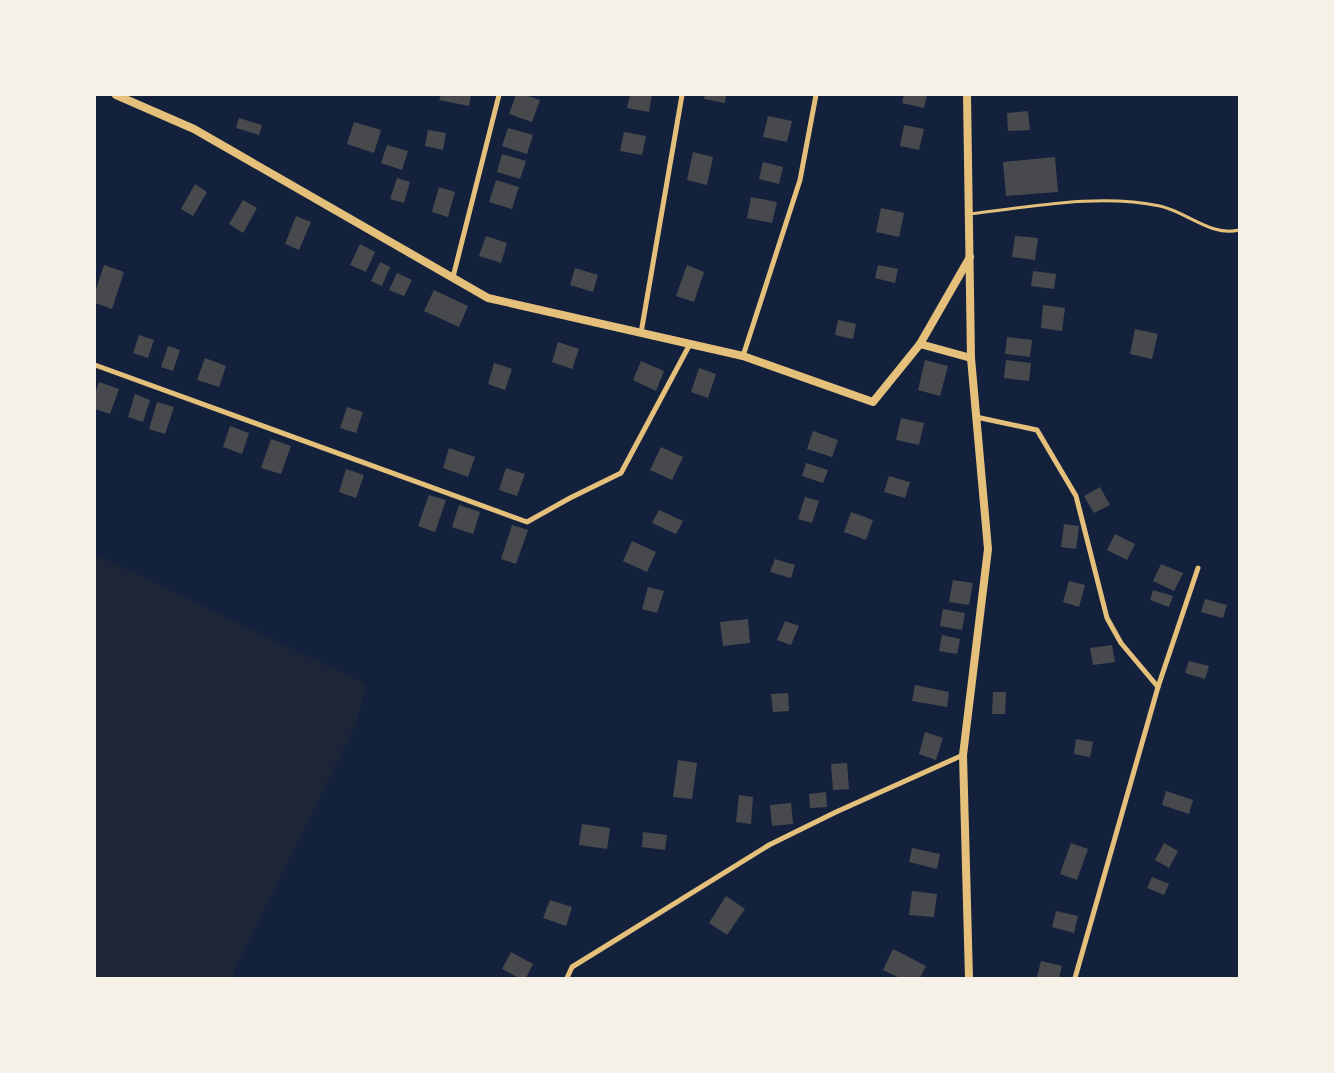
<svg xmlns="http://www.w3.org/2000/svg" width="1334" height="1073" viewBox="0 0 1334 1073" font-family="'Sofia Sans Condensed',sans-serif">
<rect width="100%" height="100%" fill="#14213d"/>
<path fill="#1d2539" d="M95,554l271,130 -10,40 -123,249v5h-138z"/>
<g fill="#48494c">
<path d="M441,95h30l-2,11 -30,-6z"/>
<path d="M516,95h9l15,5 -8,22 -23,-8z"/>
<path d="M630,95h22l-3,17 -22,-4z"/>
<path d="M705,95h21l-1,8 -21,-4z"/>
<path d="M904,95h23l-3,13 -22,-5z"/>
<path d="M1028,111l2,19 -22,1 -1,-18z"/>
<path d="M768,116l24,5 -5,21 -24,-5z"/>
<path d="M239,118l23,7 -3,10 -23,-7z"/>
<path d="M354,122l27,8 -7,23 -27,-9z"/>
<path d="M904,125l20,4 -5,21 -19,-4z"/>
<path d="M508,128l25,7 -6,19 -25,-8z"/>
<path d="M428,130l18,3 -3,17 -18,-4z"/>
<path d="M624,132l22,4 -4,19 -22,-4z"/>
<path d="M387,145l21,6 -6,19 -21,-7z"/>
<path d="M693,152l20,5 -6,28 -20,-5z"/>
<path d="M502,154l24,7 -6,18 -23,-7z"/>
<path d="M1055,157l3,35 -52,4 -3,-34z"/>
<path d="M763,162l20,5 -4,17 -20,-5z"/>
<path d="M397,178l13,4 -6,21 -14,-4z"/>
<path d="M496,180l23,7 -7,22 -23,-7z"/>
<path d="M195,184l12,8 -14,24 -12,-7z"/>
<path d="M439,187l16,5 -7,25 -16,-5z"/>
<path d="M751,197l26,5 -5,21 -25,-5z"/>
<path d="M243,200l14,8 -14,25 -14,-9z"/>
<path d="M881,208l23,5 -5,24 -23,-5z"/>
<path d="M296,216l15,6 -12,28 -14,-6z"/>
<path d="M486,236l21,7 -6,20 -22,-7z"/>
<path d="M1015,236l23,2 -3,22 -23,-3z"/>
<path d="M360,244l15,8 -9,20 -16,-7z"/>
<path d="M380,262l10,5 -8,19 -11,-5z"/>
<path d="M104,265l20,7 -12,37 -17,-6v-11z"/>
<path d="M687,265l17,7 -10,30 -18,-6z"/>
<path d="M878,265l20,4 -3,14 -20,-5z"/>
<path d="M575,268l23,7 -5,17 -23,-7z"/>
<path d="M1033,271l23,3 -2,15 -23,-3z"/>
<path d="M397,273l15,7 -8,16 -15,-6z"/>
<path d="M434,290l34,16 -9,21 -35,-16z"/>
<path d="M1043,305l22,3 -3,23 -21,-3z"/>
<path d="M838,320l18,4 -3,15 -18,-4z"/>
<path d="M1135,329l23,5 -6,25 -22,-5z"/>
<path d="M139,335l15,5 -6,18 -15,-5z"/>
<path d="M1007,337l25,3 -2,17 -25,-3z"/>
<path d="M558,342l21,7 -7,20 -20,-7z"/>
<path d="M168,346l12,4 -7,21 -12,-4z"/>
<path d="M205,358l21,8 -7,21 -22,-7z"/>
<path d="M925,360l23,6 -8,30 -22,-6z"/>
<path d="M1006,360l25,3 -2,18 -25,-3z"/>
<path d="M641,361l23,10 -8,20 -23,-11z"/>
<path d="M494,363l18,6 -7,21 -17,-6z"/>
<path d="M699,368l17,6 -8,24 -17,-6z"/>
<path d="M99,382l20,7 -9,25 -15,-5v-15z"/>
<path d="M135,394l15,6 -7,22 -15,-5z"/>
<path d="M157,402l17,5 -9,27 -16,-5z"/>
<path d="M347,407l16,5 -7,21 -16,-5z"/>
<path d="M901,418l23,5 -5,22 -23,-5z"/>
<path d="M230,426l19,7 -7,21 -19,-7z"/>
<path d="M813,431l25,9 -6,17 -25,-8z"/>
<path d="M271,439l20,7 -10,28 -20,-6z"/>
<path d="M661,447l22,10 -11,23 -22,-10z"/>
<path d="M449,448l26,9 -7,20 -25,-9z"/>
<path d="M806,463l22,7 -5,13 -21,-7z"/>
<path d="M506,468l19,6 -8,22 -18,-6z"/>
<path d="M346,469l18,6 -8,23 -17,-6z"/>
<path d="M889,476l21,6 -5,16 -21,-6z"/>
<path d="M1100,487l10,18 -16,8 -10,-17z"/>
<path d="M429,495l17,5 -11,32 -17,-6z"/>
<path d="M805,497l14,4 -7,22 -14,-4z"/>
<path d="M459,505l21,7 -7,22 -21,-7z"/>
<path d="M659,510l24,11 -7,13 -24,-11z"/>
<path d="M851,512l22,8 -7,20 -22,-8z"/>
<path d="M1064,524l15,2 -3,23 -15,-2z"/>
<path d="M512,525l16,5 -12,34 -15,-5z"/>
<path d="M1115,534l20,10 -8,16 -20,-10z"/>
<path d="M632,541l24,11 -9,20 -24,-11z"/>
<path d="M775,559l20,6 -4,13 -21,-6z"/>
<path d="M1161,564l22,9 -9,18 -21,-10z"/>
<path d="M953,580l20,3 -4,22 -20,-3z"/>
<path d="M1069,581l16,4 -6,22 -16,-5z"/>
<path d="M648,587l16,4 -7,22 -15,-4z"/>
<path d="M1153,590l20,6 -4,11 -19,-7z"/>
<path d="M1205,599l22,6 -4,13 -22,-6z"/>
<path d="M943,609l22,4 -3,17 -22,-4z"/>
<path d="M748,619l2,24 -27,3 -3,-24z"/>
<path d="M785,621l14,5 -8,19 -14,-5z"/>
<path d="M942,635l18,4 -3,15 -18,-3z"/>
<path d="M1112,645l3,17 -22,3 -3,-17z"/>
<path d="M1189,661l20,5 -4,13 -20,-6z"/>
<path d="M915,685l34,7 -2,15 -35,-6z"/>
<path d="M993,692h13l-1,22h-13z"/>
<path d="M788,693l1,18 -16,1 -2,-18z"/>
<path d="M925,732l18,6 -7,22 -17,-6z"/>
<path d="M1076,739l17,3 -3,15 -16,-3z"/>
<path d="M678,760l19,3 -5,36 -19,-2z"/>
<path d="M847,763l2,26 -16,1 -2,-26z"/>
<path d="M1166,791l27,9 -4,14 -27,-9z"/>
<path d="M826,792l1,15 -17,1 -1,-14z"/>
<path d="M739,795l14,2 -2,27 -15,-2z"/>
<path d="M791,803l2,21 -21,2 -2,-21z"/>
<path d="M582,824l28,4 -3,21 -28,-4z"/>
<path d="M643,832l24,3 -2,15 -23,-3z"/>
<path d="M1071,843l17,6 -11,31 -17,-6z"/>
<path d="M1164,843l14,8 -9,17 -14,-8z"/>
<path d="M912,848l28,6 -3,15 -28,-7z"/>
<path d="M1152,877l17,7 -5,11 -17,-7z"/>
<path d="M912,891l25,3 -3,23 -25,-2z"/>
<path d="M726,896l19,13 -18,26 -18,-12z"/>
<path d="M550,900l22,7 -6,19 -23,-8z"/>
<path d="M1056,911l22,5 -4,17 -22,-6z"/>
<path d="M893,949l33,17 -6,12h-20l-17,-8z"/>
<path d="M511,952l22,12 -7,14h-7l-17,-9z"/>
<path d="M1041,961l21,5 -3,12 -22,-1z"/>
</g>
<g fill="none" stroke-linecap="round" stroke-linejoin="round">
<path stroke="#e5c07b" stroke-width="3" d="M969,214c63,-7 129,-21 191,-8 27,6 51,31 79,24"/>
<g stroke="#e5c07b" stroke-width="5">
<path d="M453,277l46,-182"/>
<path d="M641,333l41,-238"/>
<path d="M743,356l57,-176 16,-85"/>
<path d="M95,365l432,157 43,-24 51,-25 69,-129"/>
<path d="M976,417l61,13 39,66 31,122 14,25 37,44"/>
<path d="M567,978l5,-11 197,-122 67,-33 127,-57"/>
<path d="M1075,978l83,-291 40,-119"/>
</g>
<g stroke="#e5c07b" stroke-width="8">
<path d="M116,95l78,34 294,169 255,58 130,46 47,-58 50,-87"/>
<path d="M967,95l4,263 17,191 -25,206 6,223"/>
<path d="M920,344l51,14"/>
</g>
</g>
<rect width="1334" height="1073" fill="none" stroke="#f6f1e7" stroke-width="192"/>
</svg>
